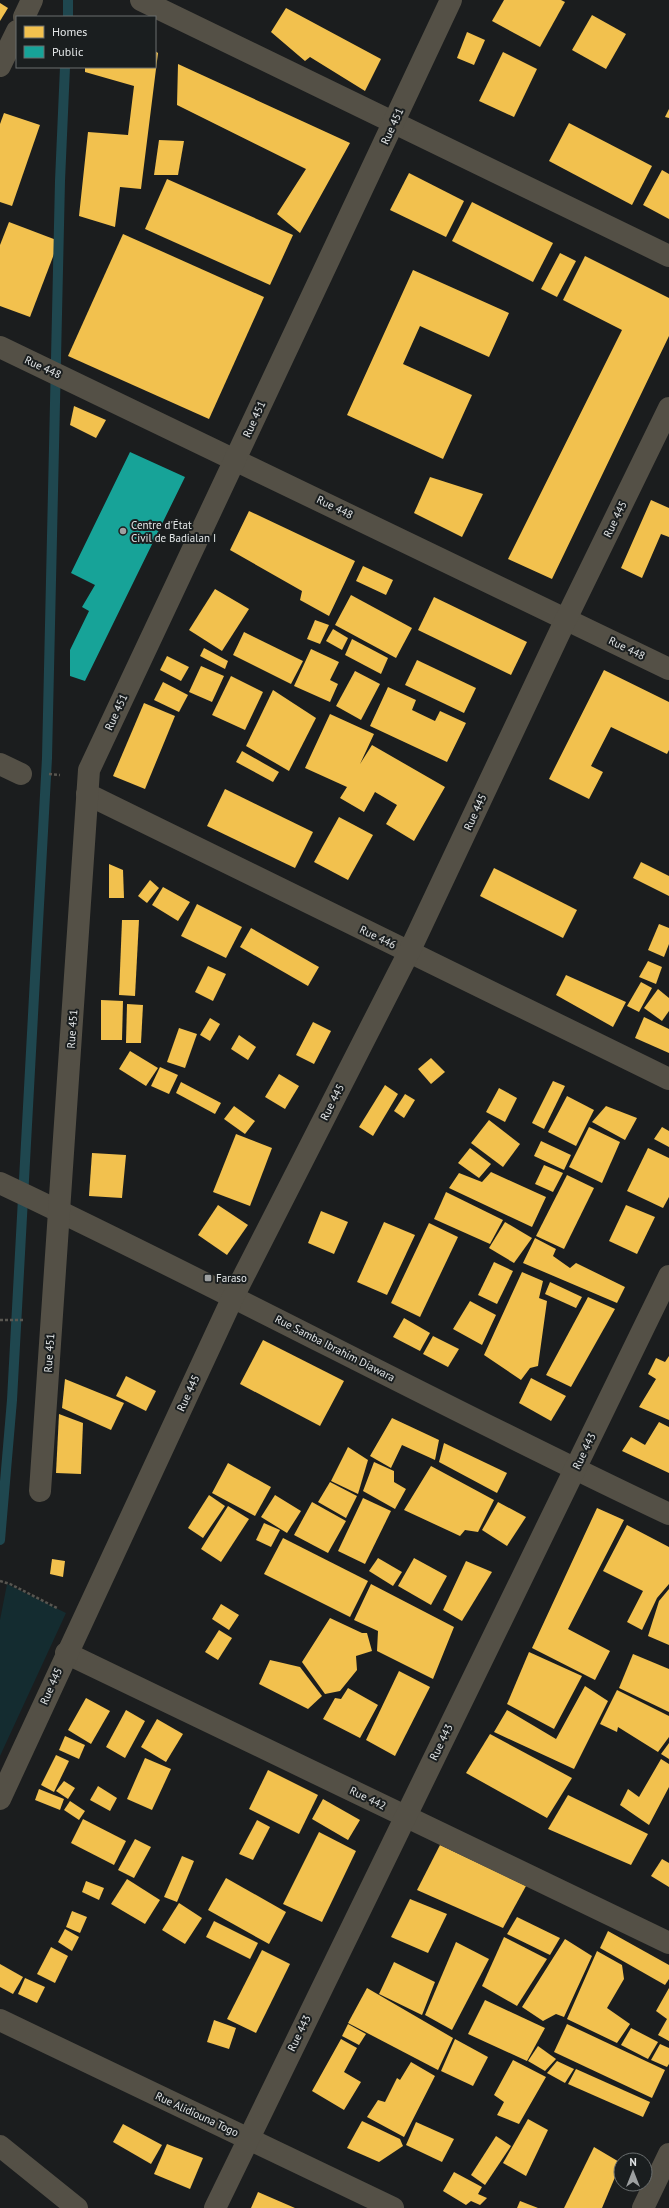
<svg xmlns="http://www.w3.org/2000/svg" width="669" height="2208" viewBox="0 0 669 2208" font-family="'PT Sans',sans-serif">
<rect width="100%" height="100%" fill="#1b1d1e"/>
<path fill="#142c30" d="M7,1584l59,29 -66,143v-136z"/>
<g fill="#f2c14e">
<path d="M504,0h57l4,2 -25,45 -48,-26z"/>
<path d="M0,3l8,5 -8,13z"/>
<path d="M286,8l95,51 -16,32 -55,-34 -5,4 -34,-29z"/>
<path d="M592,15l34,19 -20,35 -34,-19z"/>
<path d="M467,32l18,8 -11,25 -17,-7z"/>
<path d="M155,51l3,2 -17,136 -21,-2 -5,40 -36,-11 9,-84 40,3 6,-49 -49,-14v-5h70z"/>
<path d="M503,52l34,17 -23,48 -35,-16z"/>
<path d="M178,64l172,79 -50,90 -23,-19 29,-45 -129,-64z"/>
<path d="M669,109v9l-4,-1z"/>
<path d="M4,113l36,12 -28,81 -12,-4v-78z"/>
<path d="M569,123l83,43 -20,39 -83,-44z"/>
<path d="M159,140l25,1 -6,34h-24z"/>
<path d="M662,170l7,4v45l-26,-14z"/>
<path d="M409,173l55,28 -18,36 -56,-27z"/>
<path d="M167,179l126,56 -23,50 -125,-56z"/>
<path d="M472,202l81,41 -20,39 -81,-41z"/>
<path d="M9,222l50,19 -29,76 -30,-11v-61z"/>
<path d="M123,234l141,63 -55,122 -141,-63z"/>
<path d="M560,253l16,8 -19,36 -16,-8z"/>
<path d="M585,256l84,42v38l-117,243 -44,-20 114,-229 -59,-30z"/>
<path d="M413,270l96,43 -20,44 -69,-31 -17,38 69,31 -29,64 -96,-44z"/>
<path d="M74,406l32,14 -10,18 -26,-13z"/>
<path d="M430,477l53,17 -21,43 -48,-24z"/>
<path d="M651,500l18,8v29l-8,-3 -19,44 -21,-10z"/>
<path d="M249,511l106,50 -26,55 -29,-16 2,-9 -72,-41z"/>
<path d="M363,566l30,14 -7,15 -30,-14z"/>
<path d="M215,589l34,20 -27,42 -33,-21z"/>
<path d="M351,595l61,33 -16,30 -61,-33z"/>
<path d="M434,597l93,45 -16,33 -93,-45z"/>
<path d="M315,620l14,5 -9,19 -13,-5z"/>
<path d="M333,629l15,9 -6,12 -16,-9z"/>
<path d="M244,632l59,29 -12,23 -58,-29z"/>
<path d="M352,639l36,19 -7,16 -36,-19z"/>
<path d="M204,648l24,13 -3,8 -25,-13z"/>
<path d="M311,649l28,13 -9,18 8,4 -8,18 -36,-16z"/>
<path d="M167,656l22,11 -8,14 -21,-11z"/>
<path d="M417,660l59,28 -12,25 -59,-28z"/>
<path d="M201,666l23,10 -12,26 -23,-10z"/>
<path d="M604,670l65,32v48l-2,4 -56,-27 -20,39 12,6 -14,27 -40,-20z"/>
<path d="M355,671l25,13 -19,36 -25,-14z"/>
<path d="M231,676l32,16 -18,38 -33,-15z"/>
<path d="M163,682l25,13 -9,17 -25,-12z"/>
<path d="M388,687l28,13 -4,10 23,11 5,-10 26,12 -19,39 -77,-36z"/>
<path d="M273,690l43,28 -27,53 -43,-25z"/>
<path d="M144,703l31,13 -30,73 -32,-13z"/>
<path d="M330,714l44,20 -14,30 12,-19 73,42 -31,54 -28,-17 11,-19 -22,-13 -11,20 -24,-14 7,-11 -42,-19z"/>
<path d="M242,751l37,21 -6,10 -37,-20z"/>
<path d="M225,789l88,43 -18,36 -88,-42z"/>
<path d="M339,817l34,18 -25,45 -34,-18z"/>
<path d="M641,862l28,14v20l-36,-18z"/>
<path d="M109,864l14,6 1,28h-15z"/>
<path d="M494,868l83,42 -14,28 -83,-42z"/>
<path d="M150,880l9,8 -12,15 -9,-7z"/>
<path d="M163,887l27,15 -12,19 -26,-16z"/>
<path d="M197,904l45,23 -16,31 -45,-22z"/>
<path d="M122,920h17l-4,76 -16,-1z"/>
<path d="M659,924l10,4v16l-5,13 -16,-7z"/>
<path d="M251,928l68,39 -11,19 -68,-39z"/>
<path d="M648,961l14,6 -6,17 -17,-7z"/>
<path d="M208,966l18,8 -13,27 -18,-9z"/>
<path d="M566,975l60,27 -13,25 -57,-32z"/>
<path d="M641,982l11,6 -13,24 -12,-6z"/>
<path d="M658,989l11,9v13l-7,10 -18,-13z"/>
<path d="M101,1000l22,1 -1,39h-21z"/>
<path d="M127,1004l16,1 -2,38h-15z"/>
<path d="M644,1017l25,12v24l-34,-15z"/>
<path d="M210,1018l10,6 -10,17 -10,-6z"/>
<path d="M313,1022l18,9 -17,33 -18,-9z"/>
<path d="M179,1028l18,6 -12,34 -18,-6z"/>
<path d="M239,1035l17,12 -8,13 -17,-11z"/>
<path d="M130,1051l28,17 -12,18 -27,-17z"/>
<path d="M431,1058l14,14 -14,12 -13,-15z"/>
<path d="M160,1067l18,8 -9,19 -18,-8z"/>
<path d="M279,1074l20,12 -14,23 -20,-12z"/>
<path d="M553,1081l12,5 -21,43 -12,-6z"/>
<path d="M181,1082l40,21 -6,11 -39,-21z"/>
<path d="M385,1085l13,9 -25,42 -14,-9z"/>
<path d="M499,1088l18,10 -12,24 -19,-10z"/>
<path d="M405,1094l10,6 -11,18 -10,-7z"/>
<path d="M567,1096l27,14 -18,36 -28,-14z"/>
<path d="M234,1106l21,15 -10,13 -21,-15z"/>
<path d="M606,1106l31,12 -12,22 -33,-18z"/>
<path d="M489,1120l31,24 -17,23 -32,-24z"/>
<path d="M589,1127l31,15 -18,41 -33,-16z"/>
<path d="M662,1127l7,4v16l-15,-8z"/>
<path d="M236,1134l36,14 -22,58 -37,-14z"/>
<path d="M541,1141l30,14 -7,15 -30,-14z"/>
<path d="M470,1148l21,16 -12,14 -21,-15z"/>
<path d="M648,1148l21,10v39l-6,11 -36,-17z"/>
<path d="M92,1153l34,2 -4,43 -33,-2z"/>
<path d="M544,1165l19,8 -10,19 -18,-8z"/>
<path d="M491,1172l55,25 -14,30 -83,-39 10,-15 23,9z"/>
<path d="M567,1175l27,13 -30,61 -28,-13z"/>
<path d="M446,1192l57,28 -13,24 -56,-25z"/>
<path d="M218,1205l30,20 -21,30 -29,-20z"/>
<path d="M626,1205l29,12 -18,37 -28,-13z"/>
<path d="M321,1211l27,11 -14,32 -26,-11z"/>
<path d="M384,1222l31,13 -28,60 -30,-13z"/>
<path d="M505,1222l27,16 -18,25 -25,-15z"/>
<path d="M429,1223l29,14 -38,80 -29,-14z"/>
<path d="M535,1238l21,11 -3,7 17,12 6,-5 49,24 -8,16 -94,-40z"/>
<path d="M494,1262l19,9 -16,33 -19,-9z"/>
<path d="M522,1272l21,9 -4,17 8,3 -9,65 -8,2 -9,12 -37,-25z"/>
<path d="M550,1282l32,15 -6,11 -31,-14z"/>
<path d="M588,1297l27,12 -44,78 -25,-12z"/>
<path d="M470,1301l26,14 -14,30 -29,-16z"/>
<path d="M404,1318l26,15 -10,18 -27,-14z"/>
<path d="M433,1336l26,13 -11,18 -25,-13z"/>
<path d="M263,1340l81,41 -24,45 -80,-42z"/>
<path d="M669,1356v64l-30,-13 17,-28 -8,-5 8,-16 9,4z"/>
<path d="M126,1376l30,15 -10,20 -30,-15z"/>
<path d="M531,1378l35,18 -15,25 -32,-18z"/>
<path d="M65,1379l59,24 -13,27 -49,-22z"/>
<path d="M59,1414l24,9 -2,51 -25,-1z"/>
<path d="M392,1418l47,22 -4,20 -33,-15 -11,23 -21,-12z"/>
<path d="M659,1422l10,5v46l-47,-22 9,-14 14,8z"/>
<path d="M444,1443l63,30 -10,20 -58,-31z"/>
<path d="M348,1447l20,13 -10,34 -27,-13z"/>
<path d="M374,1462l20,9v11l12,7 -11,20 -32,-18z"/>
<path d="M228,1463l43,24 -16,29 -43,-23z"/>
<path d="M431,1466l63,34 -16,32 -13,-2 -5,6 -56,-26z"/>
<path d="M330,1482l27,14 -11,22 -28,-16z"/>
<path d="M209,1495l16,11 -22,32 -15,-10z"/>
<path d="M275,1495l26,16 -14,22 -26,-16z"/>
<path d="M363,1498l28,13 -26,53 -27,-13z"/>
<path d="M312,1502l34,19 -18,32 -34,-18z"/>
<path d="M498,1502l28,15 -19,29 -25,-16z"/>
<path d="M228,1506l21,13 -28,43 -20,-13z"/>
<path d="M597,1508l27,12 -56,109 42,22 -15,29 -63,-32z"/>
<path d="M264,1523l16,7 -9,17 -15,-7z"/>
<path d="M627,1525l42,22v37l-12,14 -15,32 -15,-8 16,-31 -40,-20z"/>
<path d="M283,1538l85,43 -18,36 -86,-43z"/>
<path d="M378,1558l24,14 -9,14 -24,-15z"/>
<path d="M414,1558l33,18 -16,29 -33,-19z"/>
<path d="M52,1559l13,2 -2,16 -13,-3z"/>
<path d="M466,1561l26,11 -30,49 -19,-11z"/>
<path d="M371,1584l83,43 -21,52 -56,-28 1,-20 -24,-11z"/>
<path d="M669,1589v56l-21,-9 11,-35z"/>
<path d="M221,1604l18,11 -10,15 -17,-11z"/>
<path d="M330,1618l32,15h5l5,18 -16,5 1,14 -17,21 -15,3 -23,-32z"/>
<path d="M219,1630l13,8 -14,22 -13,-8z"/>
<path d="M529,1652l53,24 -28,53 -47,-25z"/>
<path d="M633,1654l36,15v43l-50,-24z"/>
<path d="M270,1660l30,7 22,29 -14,13 -49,-25z"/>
<path d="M399,1671l31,16 -35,69 -29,-16z"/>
<path d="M585,1686l23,15 -34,68 -80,-37 13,-22 49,29z"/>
<path d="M348,1688l30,17 -18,33 -37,-19 12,-21 6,1z"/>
<path d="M617,1690l52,26v21l-11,15 -40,-25 -1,5 -17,-8z"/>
<path d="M86,1698l24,13 -19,33 -23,-14z"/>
<path d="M126,1710l19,11 -20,37 -19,-11z"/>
<path d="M157,1719l26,15 -17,28 -25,-15z"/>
<path d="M490,1734l82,44 -25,40 -81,-45z"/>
<path d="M65,1736l20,9 -6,14 -20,-9z"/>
<path d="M669,1743v16l-8,-5z"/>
<path d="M56,1755l13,6 -15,31 -13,-7z"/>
<path d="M145,1758l26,11 -19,41 -25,-11z"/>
<path d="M661,1759l8,5v23l-20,38 -29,-20 8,-16 11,8z"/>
<path d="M268,1770l50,25 -19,39 -50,-25z"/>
<path d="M64,1781l11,7 -7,11 -12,-8z"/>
<path d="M98,1786l19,12 -7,13 -20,-11z"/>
<path d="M39,1789l25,10 -4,11 -25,-10z"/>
<path d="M568,1795l80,39 -17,31 -83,-36z"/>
<path d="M323,1799l37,21 -12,20 -36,-21z"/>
<path d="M70,1801l15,10 -6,9 -15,-10z"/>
<path d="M83,1819l43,22 -12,24 -43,-22z"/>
<path d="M257,1820l13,7 -17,33 -14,-6z"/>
<path d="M319,1832l37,19 -34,71 -39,-18z"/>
<path d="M135,1839l16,8 -17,31 -16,-8z"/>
<path d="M440,1845l86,41 -23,42 -86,-38z"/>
<path d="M182,1856l12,5 -17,41 -13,-5z"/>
<path d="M662,1859l7,4v24l-18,-11z"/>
<path d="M226,1878l60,34 -17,32 -61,-34z"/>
<path d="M127,1879l33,21 -15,24 -34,-20z"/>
<path d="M86,1881l18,7 -5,12 -17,-8z"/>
<path d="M410,1899l37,15 -19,39 -37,-16z"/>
<path d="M179,1903l23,15 -17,26 -23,-14z"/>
<path d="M72,1911l15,6 -7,16 -14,-6z"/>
<path d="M517,1917l43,21 -10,17 -43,-21z"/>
<path d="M214,1921l44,22 -8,16 -44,-22z"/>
<path d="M65,1929l14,8 -7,14 -14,-9z"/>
<path d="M608,1931l61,34v14l-4,6 -65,-37z"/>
<path d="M504,1937l43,22 -30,47 -35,-20z"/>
<path d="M565,1939l27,17 -28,61 -8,-3 -13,7 -21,-14z"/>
<path d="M456,1942l33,17 -37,71 -27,-15z"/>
<path d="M51,1947l17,9 -13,27 -18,-9z"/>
<path d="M262,1950l28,14 -34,69 -29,-14z"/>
<path d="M597,1951l25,14 2,14 -17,29 23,16 -13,19 -50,-24z"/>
<path d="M394,1962l41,20 -13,33 -43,-21z"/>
<path d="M0,1964l23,13 -10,17 -13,-7z"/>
<path d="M25,1978l20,9 -8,16 -19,-9z"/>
<path d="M367,1988l86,50 -15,32 -90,-47z"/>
<path d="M669,1988v53l-11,-6 9,-16 -11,-8z"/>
<path d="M485,2000l60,28 -18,33 -59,-27z"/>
<path d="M214,2020l22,8 -7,21 -22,-7z"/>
<path d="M348,2024l18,10 -7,11 -17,-9z"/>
<path d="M567,2024l98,46 -13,28 -98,-46z"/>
<path d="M631,2028l27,14 -10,17 -27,-14z"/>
<path d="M341,2039l16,9 -13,24 17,10 -17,28 -32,-19z"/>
<path d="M455,2039l33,18 -15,29 -32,-15z"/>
<path d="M660,2044l9,4v16l-2,3 -16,-7z"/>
<path d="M538,2046l18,13 -11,12 -17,-10z"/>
<path d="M513,2060l33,17 -27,47 -22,-9 7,-13 -10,-7z"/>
<path d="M557,2061l17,8 -9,14 -18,-10z"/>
<path d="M411,2062l24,14 -31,61 -37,-20 11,-17 7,2 12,-24 3,2z"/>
<path d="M576,2069l74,33 -7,15 -75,-33z"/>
<path d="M528,2119l20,11 -22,46 -23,-13z"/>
<path d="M362,2121l38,18 3,7 -24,16 -32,-14z"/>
<path d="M416,2122l38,17 -12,23 -36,-17z"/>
<path d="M123,2124l39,21 -11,19 -38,-22z"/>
<path d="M496,2136l15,10 -26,39 -14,-10z"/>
<path d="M167,2144l36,14 -13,31 -36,-15z"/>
<path d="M594,2147l27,16 -19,45h-38z"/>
<path d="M454,2172l28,15 -4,7 9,4 -7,7 -9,-4 -5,4 -23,-14z"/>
<path d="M258,2192l37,16h-44z"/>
<path d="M520,2201l18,7h-21z"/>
</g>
<path fill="#17a398" d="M130,452l55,25 -100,204 -15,-5v-26l19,-39 -7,-4 13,-22 -24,-12z"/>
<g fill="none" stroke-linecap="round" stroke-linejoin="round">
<g stroke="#1f474f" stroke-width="10">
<path d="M68,17v-17"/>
<path d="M0,1540l12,-140 35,-642 13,-577 5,-114"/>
</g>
<g stroke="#585650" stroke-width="2.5" stroke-dasharray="3 2" stroke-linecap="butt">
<path d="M49,774l11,1"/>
<path d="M0,1320h23"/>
<path d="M0,1581l10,3 47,24"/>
</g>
<g stroke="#545046" stroke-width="22">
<path d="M141,0l528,256"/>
<path d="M24,17l8,-17"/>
<path d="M0,66l17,-35"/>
<path d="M0,347l669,322"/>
<path d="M0,764l21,10"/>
<path d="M87,794l582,285"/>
<path d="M0,1183c225,106 444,225 669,331"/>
<path d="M40,1491l49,-721 362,-770"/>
<path d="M66,1653l603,290"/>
<path d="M0,1799l233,-502 176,-345 157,-333 103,-211"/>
<path d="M0,2020l393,188"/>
<path d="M0,2146l77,62"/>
<path d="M215,2208l454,-932"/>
<path d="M643,2208l26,-54"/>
</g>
</g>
<g fill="#9da0a1" stroke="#1a1e1f" stroke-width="1.5">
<circle cx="123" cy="531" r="4"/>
<rect x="204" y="1274" width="8" height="8" rx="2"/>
</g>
<g text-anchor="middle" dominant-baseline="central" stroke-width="4" stroke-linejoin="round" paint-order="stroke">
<g font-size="11" fill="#e3e6e7" stroke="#1a1e1f">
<text transform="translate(392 126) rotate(-65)">Rue 451</text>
<text transform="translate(43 367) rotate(25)">Rue 448</text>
<text transform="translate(254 419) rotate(-65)">Rue 451</text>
<text transform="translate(335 507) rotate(26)">Rue 448</text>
<text transform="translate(615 519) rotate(-64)">Rue 445</text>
<text transform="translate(627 648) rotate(26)">Rue 448</text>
<text transform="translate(116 712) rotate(-65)">Rue 451</text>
<text transform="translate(475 812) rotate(-65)">Rue 445</text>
<text transform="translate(378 937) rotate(26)">Rue 446</text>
<text transform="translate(72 1029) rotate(-86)">Rue 451</text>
<text transform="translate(332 1102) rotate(-63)">Rue 445</text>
<text transform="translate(335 1348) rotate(27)">Rue Samba Ibrahim Diawara</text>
<text transform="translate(49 1353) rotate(-86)">Rue 451</text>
<text transform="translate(188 1393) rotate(-65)">Rue 445</text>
<text transform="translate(584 1451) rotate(-64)">Rue 443</text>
<text transform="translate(51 1686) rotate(-66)">Rue 445</text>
<text transform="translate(441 1742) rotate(-64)">Rue 443</text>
<text transform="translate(368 1798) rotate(26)">Rue 442</text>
<text transform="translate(299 2033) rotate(-64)">Rue 443</text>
<text transform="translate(197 2114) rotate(25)">Rue Alidiouna Togo</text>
</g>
<g font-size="11" fill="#e3e6e7" stroke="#1a1e1f" text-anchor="start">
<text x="131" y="525">Centre d'État<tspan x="131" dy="13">Civil de Badialan I</tspan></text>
<text x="216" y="1278">Faraso</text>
</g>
</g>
<rect x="16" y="16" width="140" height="52" fill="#1a1e1f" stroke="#6a6e6f"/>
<rect x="24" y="26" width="20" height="12" fill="#f2c14e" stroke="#6a6e6f"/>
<text x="52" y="36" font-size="12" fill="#e3e6e7">Homes</text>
<rect x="24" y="46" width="20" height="12" fill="#17a398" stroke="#6a6e6f"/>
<text x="52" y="56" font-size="12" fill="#e3e6e7">Public</text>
<g transform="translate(633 2172)"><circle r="19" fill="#1a1e1f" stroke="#6a6e6f"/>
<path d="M0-3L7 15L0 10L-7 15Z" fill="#9da0a1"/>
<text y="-6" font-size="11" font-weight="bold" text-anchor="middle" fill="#e3e6e7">N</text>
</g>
</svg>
